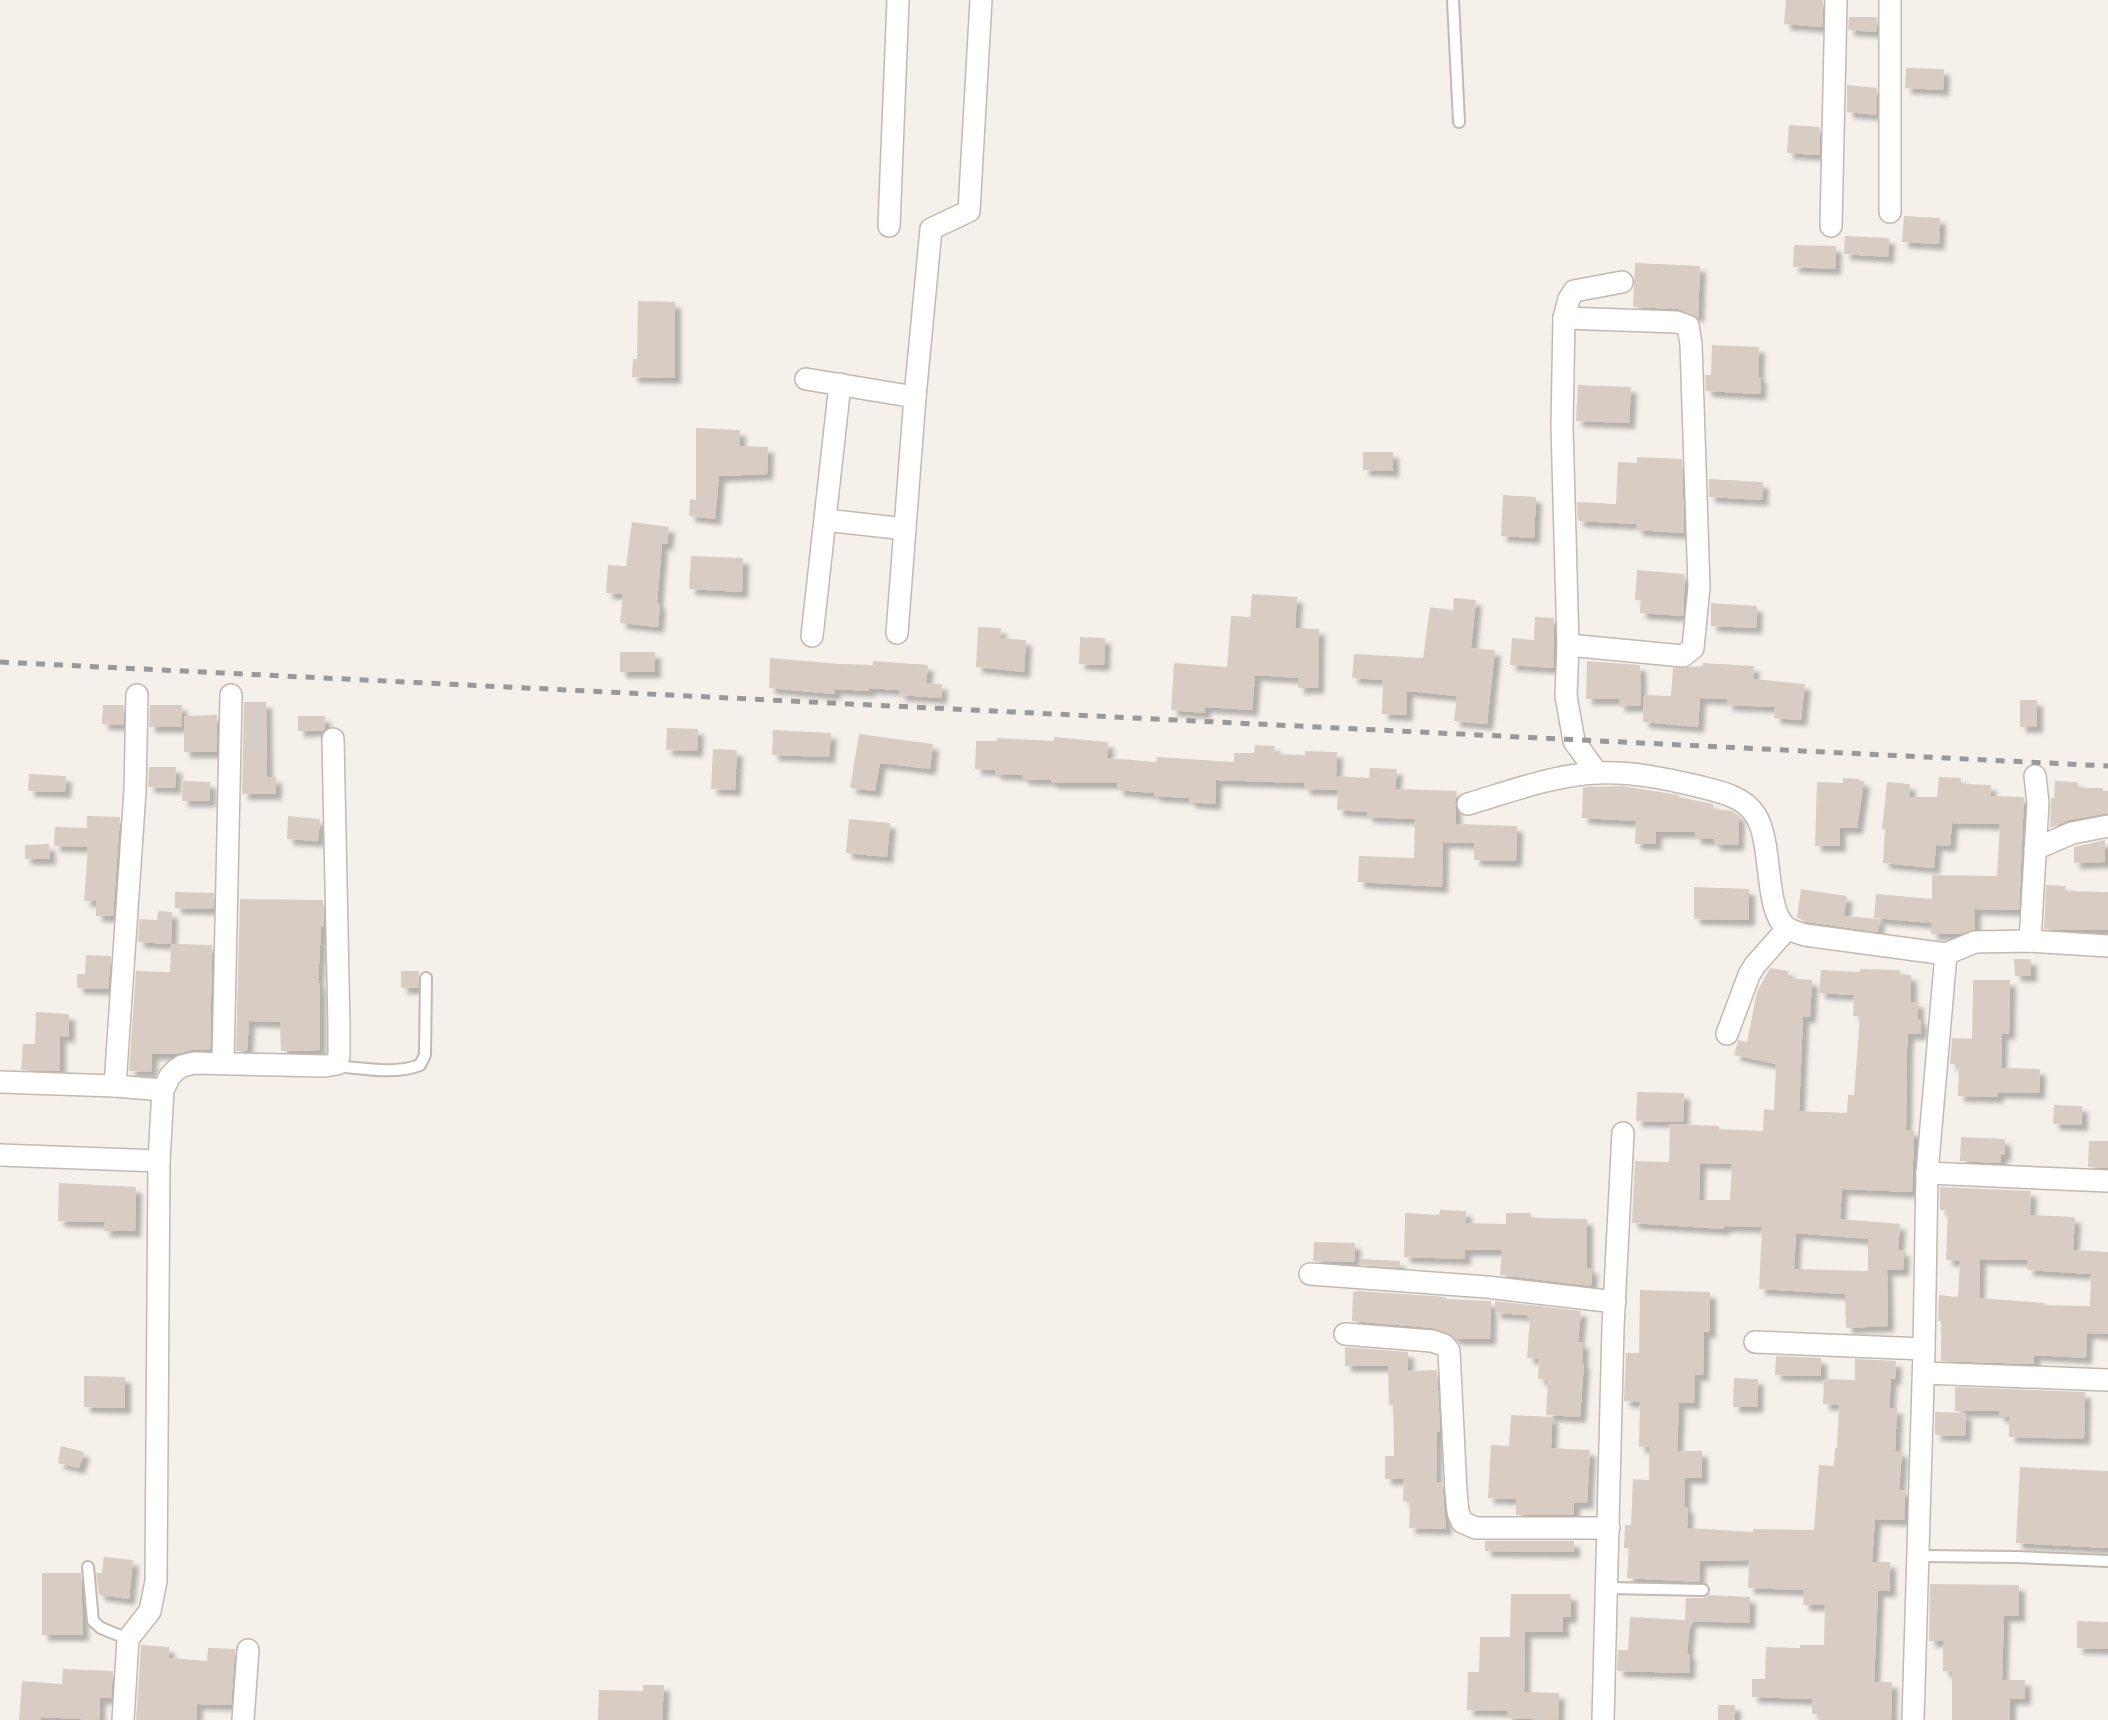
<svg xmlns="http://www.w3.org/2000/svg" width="2108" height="1720" viewBox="0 0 2108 1720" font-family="'PT Sans',sans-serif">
<defs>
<filter id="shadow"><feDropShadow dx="6" dy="6" stdDeviation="2" flood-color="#0004"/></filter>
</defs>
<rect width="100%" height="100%" fill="#f5f0ea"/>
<g fill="#d9cdc3" fill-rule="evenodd" filter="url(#shadow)">
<path d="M1786,0h37l-1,27 -38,-3z"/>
<path d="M1849,17h28v15l-29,-2z"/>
<path d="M1906,68l38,1 -1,21 -38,-2z"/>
<path d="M1847,85l30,3v27l-30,-3z"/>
<path d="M1789,125l31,2 -1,28 -32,-2z"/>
<path d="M1904,216l36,2 -1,26 -37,-2z"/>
<path d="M1845,236l44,2 -1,19 -44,-3z"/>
<path d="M1794,245l42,1 -1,23 -42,-2z"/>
<path d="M1635,263l65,3 -2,51 -20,-8 -45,-2z"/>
<path d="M638,301l37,1v76l-43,-1 1,-18h4z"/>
<path d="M1712,345l47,2 -1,30h3l-1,17 -54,-3 -1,-16h6z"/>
<path d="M1578,385l53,2 -2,36 -53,-2z"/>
<path d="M696,428l44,2v16l28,1 -1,27 -48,2 -4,43 -26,-3 1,-17 6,1z"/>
<path d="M1363,452h30v19l-30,-1z"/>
<path d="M1637,457l45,2 2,74 -48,-3 1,-6 -59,-3 -1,-19 39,2 2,-42 19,1z"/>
<path d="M1709,479l54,3 -1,18 -53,-3z"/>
<path d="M1503,495l33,2 -2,41 -33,-2z"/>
<path d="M632,522l37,5 -2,17h-5l-5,59h3l-2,24 -38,-4 3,-29 -17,-1 2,-28 18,1z"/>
<path d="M691,556l52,2 -1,34 -53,-3z"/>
<path d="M1637,570l48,4 -2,42 -43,-3 1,-13h-6z"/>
<path d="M1252,594l45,3 -2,31 24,1 -1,59h-20v-10l-43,-3 -3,35 -47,-3 -1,6 -33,-3 3,-47 53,4 4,-51 19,1z"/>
<path d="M1454,598l22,2 -5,48 24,2 -8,74 -33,-3 3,-25 -50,-5v24l-25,-1 1,-34 -31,-2 2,-24 69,4 7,-51 23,3z"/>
<path d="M1711,603l46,3 -1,22 -45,-2z"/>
<path d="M1535,617l19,1v50l-44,-3 2,-27 22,2z"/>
<path d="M978,627l23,1 -1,10 26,2 -2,32 -48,-5z"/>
<path d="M1080,637l25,1 -1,27 -25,-1z"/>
<rect x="620" y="652" width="35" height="20"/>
<path d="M770,658l70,6 33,1v-4l55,4 -2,18 16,1 -1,14 -42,-3 1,-5 -31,-2v3l-34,-2 -1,5 -65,-6z"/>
<path d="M1587,661l53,4 1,41h-22v-7h-33z"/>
<path d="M1703,663l51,3 -1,13 52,5 -4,36 -27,-2 1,-11 -48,-2v-6l-27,-1 -2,29 -55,-5 1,-27 27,1 2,-28 30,-2z"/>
<rect x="2020" y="700" width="17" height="27"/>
<path d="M244,702h22l1,75h9v17h-34z"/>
<path d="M103,705h21l-1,20 -21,-1z"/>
<path d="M150,705h32l-1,22h-32z"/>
<path d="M217,715v37h-33v-36z"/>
<path d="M298,716h27l-1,14 -26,1z"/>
<path d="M667,728l31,1 -1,22 -31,-1z"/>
<path d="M773,730l58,3 -2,24 -57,-2z"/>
<path d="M859,734l74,10 -3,25 -50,-6 -5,28 -25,-3z"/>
<path d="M1054,737l54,5 -1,16 49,4 1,-5 77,5v-9h20l1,-8 20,1 -1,8 31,1v-4l32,1 -1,24 33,2 1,-10 27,1 -2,20 62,2 -2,11 1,22 61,2 -1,35 -42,-1v-17l-31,-1 -1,45 -84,-5 1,-26 55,2 1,-39 -48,-2v-5l-30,-2 1,-20 -34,-1v-6l-88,-3 -1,24 -26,-2v-4l-35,-2v-3l-37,-3 1,-7h-67v-3l-28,-1v-4l-28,-1v-4l-20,-1 1,-28h21v-3l57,3z"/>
<path d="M713,749l24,1 -2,40 -24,-1z"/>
<path d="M149,767h27l-1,21 -27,-1z"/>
<path d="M29,774l37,2 -1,16 -37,-1z"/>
<path d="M1939,777l22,1v6l30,1 -1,11 34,1 -5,113 -44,-1v20l-15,5h-29v-11l-57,-5 2,-24 56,5v-24l65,1 3,-52 -48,-1 -2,23 -14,-1 -2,23 -51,-5 2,-34h-3l5,-47 23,2 -1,13h28z"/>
<path d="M1843,778l17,1v2h4l-7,47h-17v18h-25l2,-64 26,1z"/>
<path d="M183,781l27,1v19h-28z"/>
<path d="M2055,781l23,1v6h25v3h5v22l-39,7 -19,8 1,-30h3z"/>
<path d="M1622,786l57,9v2l34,7v5l19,2 7,5 -1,29h-24v-6h-19v-7h-39v12h-21l1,-23 -54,-3 1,-31z"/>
<path d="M87,816l33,1 -7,99h-17v-15h-12l4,-54 -34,-1 1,-19 32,1z"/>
<path d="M288,816l32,3 -2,22 -31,-2z"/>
<path d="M849,819l41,4 -3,34 -41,-4z"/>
<path d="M2105,840v22l-31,1v-16z"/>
<path d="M49,844l1,15h-25v-14z"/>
<path d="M2046,885l20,1 -1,5 43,1v38l-64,-1z"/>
<path d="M1694,887l55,2v31l-55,-1z"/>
<path d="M1801,889l46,7 -3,20 35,3 -1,13 -70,-10 -11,-4z"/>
<path d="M175,892l39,1 -1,16 -38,-1z"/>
<path d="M240,899l83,1 1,27h-3l-3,56h2v67l-39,1 -1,-29 -31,-1 -2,30h-11z"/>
<path d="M158,911l14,1 -1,32 41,1 -2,105h-19l-15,4h-24l-1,18 -22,-1 7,-100 34,1 1,-28 -33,-2 1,-23 18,1z"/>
<path d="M86,955l25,1 -3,33 -31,-1v-14h8z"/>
<path d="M2014,959h17v17h-16z"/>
<path d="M1770,968l19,3 -2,7 25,2 -2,37h-7l-4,94 48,2 1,-18h6l6,-79h-7l1,-21 -35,-2 2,-23 39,2v-3l40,1v4l11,1v27h7v17h3v15h-13l-1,15 -1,81h8l-2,62 -70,-3 -2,30 60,5 -2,26h6l-1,20h-16l1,56 -42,2 -1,-34 -86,-5 3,-62 -38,-1v3l-92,-6 3,-62 34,1 1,-38 49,2v3l44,2 1,-22 10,1 2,-46 -42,-9 4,-15 9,2 10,-50zM1700,1163l32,1 -2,36h-31zM1796,1233l72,6v32l-74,-2z"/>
<path d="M401,971h18l-1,17h-17z"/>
<path d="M1973,980h37l-1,54 -7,-1 -1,35 39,1 -1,24 -41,-1v5l-40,-1 1,-32h-9l2,-26 20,1z"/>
<path d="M36,1012l33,2v23l-9,-1v35l-39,-1 2,-26h12z"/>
<path d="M1637,1092l47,1 -1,29 -47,-1z"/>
<path d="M2054,1105l28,1v19l-29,-1z"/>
<path d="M1961,1137l44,2v16h-4v8l-41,-2z"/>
<path d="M2089,1141h19v27l-20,-1z"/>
<path d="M59,1183l77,4 -1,44h-31l1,-9 -47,-1z"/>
<path d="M1940,1187l91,4 -1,24 45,2 -2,33 35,2v82l-21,-1 -1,25 -52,-3v9l-93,-3v-40h-3l1,-26 19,2 2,-36 -14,-1 2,-50h-8zM1980,1259l48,1 -1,10 64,4 -1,32 -45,-1v-2l-66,-5z"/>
<path d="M1440,1210l26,1v12l40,1v-11h25v5l56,1v49h5l-1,18 -91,-11 2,-25h-37v9l-61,-2 1,-44 34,2z"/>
<path d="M1314,1242l41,1 -1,19 -41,-1z"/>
<path d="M1360,1259l40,2v6l-40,-2z"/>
<path d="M1640,1290l70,2v40h-6l-1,43h-8l-1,28h-15l-2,48h25v27h-17l-1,29h4l-1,21 66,4v-3l61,1 5,-65 15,1 1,-19 2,1 2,-43 -16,-1 1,-25 31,1v-21l41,2 -1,18h-4l-2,29h8l-2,43h7l-3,39 6,1 -1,29 -29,-1 -3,43h18v29h-12l-4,91h18l-1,38h-72v-6h-7v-15l-60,-2v-18h13l1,-32 34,1v-3h24l1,-40h-22l1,-15 -56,-2 1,-28 -49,1 -1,21 -72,-4 2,-30h-5l1,-23h6l2,-46 16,1v-33h-10l1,-45 -16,-1 2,-48h13z"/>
<path d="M1359,1291l87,6v2l45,2 -1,38h-34l-8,-6 -15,-5 -81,-7 1,-29z"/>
<path d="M1495,1301l86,10 -3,31 5,1 -1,20h2l-4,54 -34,-2 2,-35 -10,-1 1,-20 -12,-1 3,-40 -3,-1v-2l-32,-2z"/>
<path d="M1345,1347l63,5v19l29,-1 3,62h-3l-1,50h6l4,47 -37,-1 1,-26 -7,-1 1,-22h-19v-23h9l-1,-51h-4l-1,-39h-43z"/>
<path d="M1776,1356l45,2v18l-46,-1z"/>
<path d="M84,1376l41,1v31l-41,-1z"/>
<path d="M1734,1378l24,1 -1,28h-24z"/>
<path d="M1955,1387l130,5 -1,47 -75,-2v-20h-10v-6h-44z"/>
<path d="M1935,1412l31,1 -1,23 -30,-1z"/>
<path d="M1511,1415l41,2 -1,31 39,2 -3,53h-13v12h-58v-16l-28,-1 3,-53 18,1z"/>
<path d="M61,1446l23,6 -5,16 -21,-5z"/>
<path d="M2020,1467l88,4v77l-92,-5z"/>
<path d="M1485,1541h89v11l-89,-1z"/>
<path d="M104,1557l29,3 -4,39 -30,-4 -3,-22h6z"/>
<path d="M42,1573h39l2,62h-41z"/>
<path d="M1930,1584l89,1v31h-15l-2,64h23v19h-15v21h-58v-48l-9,-1v-30h-14z"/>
<path d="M1511,1594h60v23h-8v15h-38l-1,60 35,1 -1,27 -51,-2v-7l-40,-1 1,-38h11l1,-35h30z"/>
<path d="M1709,1595l41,2 -1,26 -59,-2 -3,33h3l-1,19 -72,-2 1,-21h10l2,-33 55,3 1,-22h18z"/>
<path d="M2077,1621l31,1v27l-31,-1z"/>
<path d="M141,1645l28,2v11l38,3 1,-13 27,1 -4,56 -34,-1 -1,16h-60z"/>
<path d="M63,1669l50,2 -2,27h-11l-1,22 -58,-3 -1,3h-21l3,-39 40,3z"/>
<path d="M643,1685h21l-2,35h-64l1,-30 44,1z"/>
<rect x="1718" y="1705" width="17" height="15"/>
</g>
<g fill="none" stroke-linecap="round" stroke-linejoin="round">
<defs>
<g id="lane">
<path d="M1453,0l6,122"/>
<path d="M335,1066c27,2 60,9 85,-1l5,-10 1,-77"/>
<path d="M1919,1556l98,1 91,4"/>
<path d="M88,1567l5,54 8,7 27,11"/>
<path d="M1608,1588l95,2"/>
</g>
<g id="street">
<path d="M1890,0v212"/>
<path d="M889,226l9,-226"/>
<path d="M1831,226l5,-226"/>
<path d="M1564,318l113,4 11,4 3,18 8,243 -6,61 -10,8 -115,-11"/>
<path d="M806,379l109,18 16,-168 38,-18 12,-211"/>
<path d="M825,520l80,9"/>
<path d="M897,633l18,-236"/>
<path d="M812,636l28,-252"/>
<path d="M1597,773l-23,-32 -8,-45 2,-51 -6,-219 2,-108 5,-19 5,-8 48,-9"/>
<path d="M1468,804c41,-12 85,-29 129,-31 34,-2 71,6 104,14 20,5 44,10 55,29 17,27 8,94 30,111 5,4 13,6 19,8l141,19 29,-12 55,-1 78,5"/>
<path d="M2035,849l37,-16 36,-7"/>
<path d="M2030,941l8,-138 -3,-27"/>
<path d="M1727,1034l22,-59 6,-10 32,-36"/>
<path d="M223,1062l8,-367"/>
<path d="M0,1082l115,4 48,4"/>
<path d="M115,1086l20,-295 2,-96"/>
<path d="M0,1155l159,6"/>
<path d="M1927,1173l181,8"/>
<path d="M1310,1274l177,13 128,15"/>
<path d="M1345,1334l87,7 12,4 5,6 7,140 2,21 4,10 14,6h133"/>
<path d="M1755,1342l169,7"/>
<path d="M1924,1373l184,7"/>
<path d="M123,1720l5,-81 22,-28 6,-30 3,-420 4,-71 7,-14 6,-6 6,-4 12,-3 131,3 12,-2 2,-9v-28l-6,-288"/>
<path d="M243,1720l5,-70"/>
<path d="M1603,1720l10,-393 10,-194"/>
<path d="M1913,1720l11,-371 3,-176 19,-219"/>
</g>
</defs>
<use href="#lane" stroke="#c3b9b0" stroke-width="14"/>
<use href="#street" stroke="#c3b9b0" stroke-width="24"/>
<use href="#lane" stroke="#fff" stroke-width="10"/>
<use href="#street" stroke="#fff" stroke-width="21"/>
<path stroke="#999" stroke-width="5" stroke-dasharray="9 9" stroke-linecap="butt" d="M0,662l2108,104"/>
</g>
</svg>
